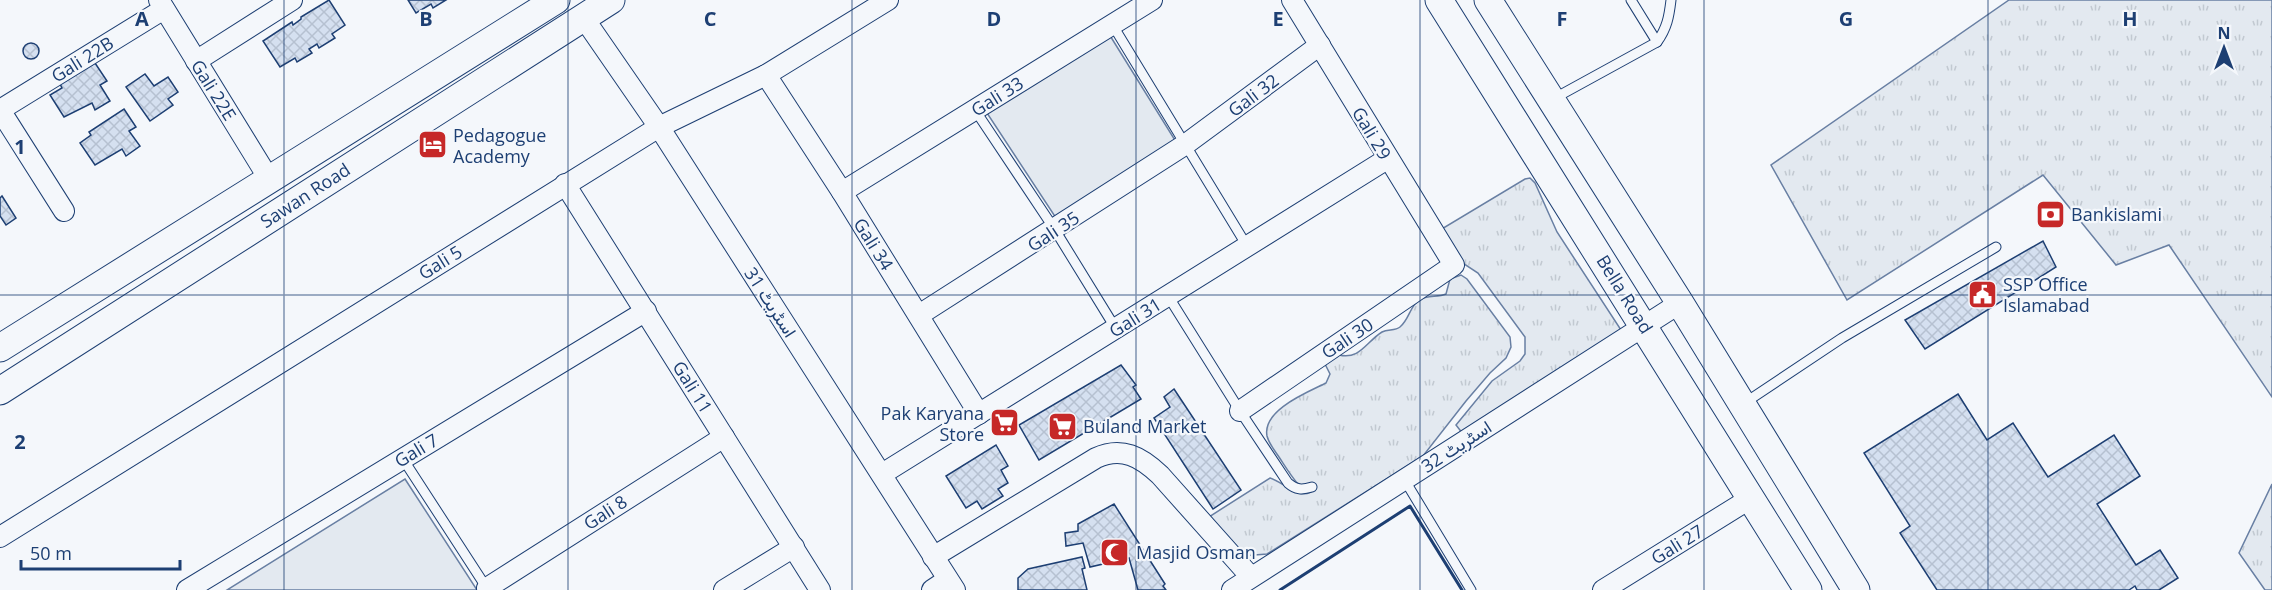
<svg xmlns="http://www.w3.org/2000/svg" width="2272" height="590" viewBox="0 0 2272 590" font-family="'Open Sans',Vazirmatn,sans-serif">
<defs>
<pattern id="grass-tufts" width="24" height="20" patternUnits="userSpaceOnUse" patternTransform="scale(1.5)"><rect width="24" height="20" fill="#e3e9f0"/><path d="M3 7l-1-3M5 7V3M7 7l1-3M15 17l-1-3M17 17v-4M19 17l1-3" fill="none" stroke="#c2c9d1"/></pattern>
<pattern id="building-cross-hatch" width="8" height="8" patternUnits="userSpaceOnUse" patternTransform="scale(1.5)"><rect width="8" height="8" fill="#d5e0f0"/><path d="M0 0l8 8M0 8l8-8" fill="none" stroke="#b6c1d1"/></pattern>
</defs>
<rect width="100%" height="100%" fill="#f4f7fb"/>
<g fill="url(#grass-tufts)" stroke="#687fa3" stroke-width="1.5">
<path d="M2009,0h263v397l-103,-152 -53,20 -73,-90 -196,125 -76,-135z"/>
<path d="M1530,178l5,5 22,49 66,101 -160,101 -7,-9 36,-44 28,-20 5,-7v-17l-47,-64 -20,-13 -18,-30 85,-51z"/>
<path d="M1461,275l6,4 43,58 1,10 -5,11 -16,15 -24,28 -43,55 -156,98 -25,2 -41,-34 69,-44c14,4 31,25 45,11l-17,-5c-7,-8 -13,-18 -19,-27 -4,-6 -10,-13 -12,-21 -5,-26 41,-44 59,-53l4,-9 -5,-10 14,-9c21,5 27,-13 43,-23 6,-3 13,-1 18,-5 9,-7 10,-21 19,-27 9,-6 18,-2 27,-6l4,-15z"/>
<path d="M2272,484v106h-7l-26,-37z"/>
</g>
<g fill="#e3e9f0" stroke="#687fa3" stroke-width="1.5">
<path d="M1109,34l69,111 -122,73 -71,-108z"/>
<path d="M405,479l72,111h-250z"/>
</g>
<g fill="url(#building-cross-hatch)" stroke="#1d3f73" stroke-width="1.5">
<path d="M329,0l16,25 -13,9 3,4 -16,10 -2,-4 -8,5 3,4 -15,9 -2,-4 -15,9 -17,-26 29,-19 1,3 8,-6v-2z"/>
<path d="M408,0h38l-13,8 -2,-4 -15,9z"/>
<circle cx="31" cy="51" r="8"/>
<path d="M95,63l12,18 -7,4 10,16 -15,9 -3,-7 -28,14 -14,-22 12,-7 -2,-4z"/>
<path d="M145,74l9,12 14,-9 10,15 -10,7 5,6 -23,16 -24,-34z"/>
<path d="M124,109l12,18 -7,4 11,15 -14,10 -4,-7 -27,16 -15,-22 11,-8 -2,-3z"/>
<path d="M2,196l14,22 -10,7 -6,-9v-18z"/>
<path d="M2043,241l13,26 -131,82 -20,-29z"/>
<path d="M1121,365l15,20 -3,2 8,12 -102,61 -20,-35z"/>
<path d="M1174,389l67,101 -28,19 -59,-91 16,-11 -6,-10z"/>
<path d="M1958,394l29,46 26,-17 35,54 66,-42 26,41 -43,28 39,61 24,-15 18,28 -19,12h-22l-2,-4 -6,4h-192l-37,-57 10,-7 -46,-73z"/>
<path d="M996,445l12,21 -7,4 7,13 -10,6 5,7 -21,13 -5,-8 -11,7 -20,-32z"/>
<path d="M1114,504l51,80 -2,2 3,4h-28l-9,-32 -39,9 -7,-24 -17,3 -1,-13 13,-2v-7z"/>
<path d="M1082,557l3,11 -3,1 5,21h-69v-12l10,-9z"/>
</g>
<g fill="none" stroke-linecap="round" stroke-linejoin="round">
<defs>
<g id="lane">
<path d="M1631,0l26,42"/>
<path d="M1112,24l135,222"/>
<path d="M1553,99l104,-57c10,-14 12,-25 14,-42"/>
<path d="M975,110l80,120 61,99"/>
<path d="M1168,296l72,115 48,72c8,7 14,7 24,4"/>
<path d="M1743,404l99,-66 154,-91"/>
<path d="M403,459l85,131"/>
<path d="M1404,479l67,111"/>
</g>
<g id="street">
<path d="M159,0l110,179"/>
<path d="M583,17l76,110 296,463"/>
<path d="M196,61l96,-61"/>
<path d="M766,75l76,117 137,222"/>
<path d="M0,110l164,-101"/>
<path d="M0,110l64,101"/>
<path d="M565,184l255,406"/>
<path d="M842,192l310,-192"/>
<path d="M919,315l267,-171 134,-99"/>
<path d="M1240,411l214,-146 -162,-265"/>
<path d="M882,474l505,-315"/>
<path d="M0,537l659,-410 107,-52 122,-75"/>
<path d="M933,557l163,-99c26,-12 45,-1 64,17l91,102"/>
<path d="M487,588l237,-151"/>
<path d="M187,590l459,-279"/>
<path d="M724,590l70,-43"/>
<path d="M932,590l15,-10"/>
<path d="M1232,590l448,-287"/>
<path d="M1603,590l148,-92"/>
</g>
<g id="secondary">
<path d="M1439,0l369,590"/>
<path d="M1488,0l192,303 176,287"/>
<path d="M0,348l556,-348"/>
<path d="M0,391l611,-391"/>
</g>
</defs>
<use href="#lane" stroke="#1d3f73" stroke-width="11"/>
<use href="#street" stroke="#1d3f73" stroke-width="22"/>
<use href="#secondary" stroke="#1d3f73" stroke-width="29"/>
<use href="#lane" stroke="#f4f7fb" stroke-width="9"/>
<use href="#street" stroke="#f4f7fb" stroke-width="20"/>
<use href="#secondary" stroke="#f4f7fb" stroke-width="27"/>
<path stroke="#1d3f73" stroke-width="3" d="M1280,590l130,-84 52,84"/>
</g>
<path fill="none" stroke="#1d3f73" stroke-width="1.5" stroke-opacity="0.55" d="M284,0v590M568,0v590M852,0v590M1136,0v590M1420,0v590M1704,0v590M1988,0v590M0,295h2272"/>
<defs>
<symbol id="hotel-square" viewBox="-11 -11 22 22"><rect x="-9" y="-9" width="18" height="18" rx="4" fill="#c62828" stroke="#f4f7fb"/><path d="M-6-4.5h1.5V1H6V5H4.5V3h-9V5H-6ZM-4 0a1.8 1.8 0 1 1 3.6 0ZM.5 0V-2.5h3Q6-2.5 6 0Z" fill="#fff"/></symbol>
<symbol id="bank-square" viewBox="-11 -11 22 22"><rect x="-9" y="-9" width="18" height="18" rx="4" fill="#c62828" stroke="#f4f7fb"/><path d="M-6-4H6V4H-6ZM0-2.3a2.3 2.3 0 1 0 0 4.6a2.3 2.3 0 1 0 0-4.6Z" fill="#fff"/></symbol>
<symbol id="civic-square" viewBox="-11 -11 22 22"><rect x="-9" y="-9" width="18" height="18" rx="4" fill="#c62828" stroke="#f4f7fb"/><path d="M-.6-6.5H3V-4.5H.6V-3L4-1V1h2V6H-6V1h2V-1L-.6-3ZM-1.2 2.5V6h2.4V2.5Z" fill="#fff"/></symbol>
<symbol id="supermarket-square" viewBox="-11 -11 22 22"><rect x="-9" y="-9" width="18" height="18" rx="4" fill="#c62828" stroke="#f4f7fb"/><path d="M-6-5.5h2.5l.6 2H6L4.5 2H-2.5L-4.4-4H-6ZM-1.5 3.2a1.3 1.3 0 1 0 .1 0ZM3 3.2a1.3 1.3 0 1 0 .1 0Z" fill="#fff"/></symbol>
<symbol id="mosque-square" viewBox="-11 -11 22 22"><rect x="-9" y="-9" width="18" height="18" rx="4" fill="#c62828" stroke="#f4f7fb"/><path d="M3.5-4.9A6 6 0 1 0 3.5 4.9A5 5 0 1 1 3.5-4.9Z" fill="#fff"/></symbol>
</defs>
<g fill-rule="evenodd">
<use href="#hotel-square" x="416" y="128" width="33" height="33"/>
<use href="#bank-square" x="2034" y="198" width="33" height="33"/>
<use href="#civic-square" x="1966" y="278" width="33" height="33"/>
<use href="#supermarket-square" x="988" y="406" width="33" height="33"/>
<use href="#supermarket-square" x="1046" y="410" width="33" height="33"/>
<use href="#mosque-square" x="1098" y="536" width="33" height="33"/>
</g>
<g text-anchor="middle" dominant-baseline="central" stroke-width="4.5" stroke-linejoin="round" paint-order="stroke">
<g font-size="18" fill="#1d3f73" stroke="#f4f7fb">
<text transform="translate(82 59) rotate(-32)">Gali 22B</text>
<text transform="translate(214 90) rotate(58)">Gali 22E</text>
<text transform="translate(1253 95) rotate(-37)">Gali 32</text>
<text transform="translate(997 96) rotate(-32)">Gali 33</text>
<text transform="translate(1372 133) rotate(59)">Gali 29</text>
<text transform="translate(305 195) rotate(-33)">Sawan Road</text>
<text transform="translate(1053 231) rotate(-33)">Gali 35</text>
<text transform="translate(874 244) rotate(58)">Gali 34</text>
<text transform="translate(440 262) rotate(-32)">Gali 5</text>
<text transform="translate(1625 294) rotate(58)">Bella Road</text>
<text transform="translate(771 302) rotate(57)">اسٹریٹ 31</text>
<text transform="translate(1135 317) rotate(-32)">Gali 31</text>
<text transform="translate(1347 338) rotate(-34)">Gali 30</text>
<text transform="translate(693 387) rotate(58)">Gali 11</text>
<text transform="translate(1456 446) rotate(-33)">اسٹریٹ 32</text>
<text transform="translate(416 450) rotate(-31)">Gali 7</text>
<text transform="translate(605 512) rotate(-33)">Gali 8</text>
<text transform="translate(1677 544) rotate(-32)">Gali 27</text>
</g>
<g font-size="18" fill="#1d3f73" stroke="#f4f7fb" text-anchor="start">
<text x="453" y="135">Pedagogue<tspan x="453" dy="21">Academy</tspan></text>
<text x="2071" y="214">Bankislami</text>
<text x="2003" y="284">SSP Office<tspan x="2003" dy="21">Islamabad</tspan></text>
<text x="984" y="413" text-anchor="end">Pak Karyana<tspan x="984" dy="21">Store</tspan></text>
<text x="1083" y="426">Buland Market</text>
<text x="1136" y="552">Masjid Osman</text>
</g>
</g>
<g font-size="20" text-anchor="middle" font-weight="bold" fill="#1d3f73" stroke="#f4f7fb" stroke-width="4.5" stroke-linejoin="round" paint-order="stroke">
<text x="142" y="26">A</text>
<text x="426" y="26">B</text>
<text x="710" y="26">C</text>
<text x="994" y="26">D</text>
<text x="1278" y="26">E</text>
<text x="1562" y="26">F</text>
<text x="1846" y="26">G</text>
<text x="2130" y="26">H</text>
<text x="20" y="154">1</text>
<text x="20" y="449">2</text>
</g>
<g transform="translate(2224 48)" stroke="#f4f7fb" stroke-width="4.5" paint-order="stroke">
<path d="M0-4.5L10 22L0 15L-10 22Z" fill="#1d3f73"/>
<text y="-9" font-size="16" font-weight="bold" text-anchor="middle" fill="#1d3f73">N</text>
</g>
<path d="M21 560v9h159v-9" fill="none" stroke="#1d3f73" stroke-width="3"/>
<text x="30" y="560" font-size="18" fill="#1d3f73" stroke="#f4f7fb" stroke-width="4.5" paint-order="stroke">50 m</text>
</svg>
